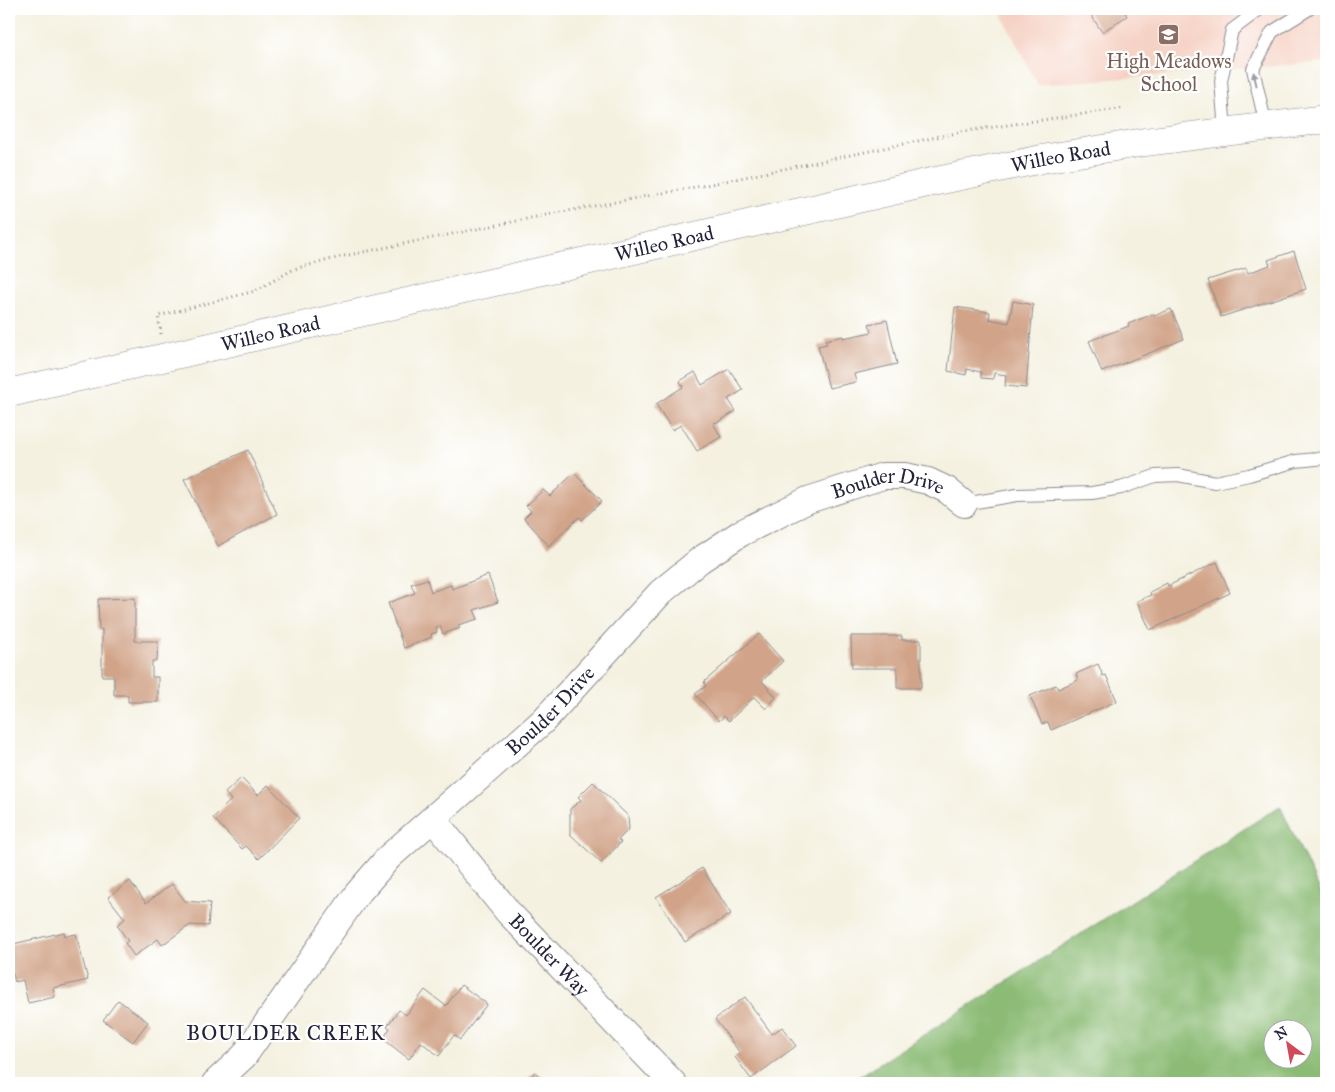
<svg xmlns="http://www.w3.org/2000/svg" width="1335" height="1092" viewBox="0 0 1335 1092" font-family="'IM FELL Great Primer',serif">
<rect width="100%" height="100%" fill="#fff"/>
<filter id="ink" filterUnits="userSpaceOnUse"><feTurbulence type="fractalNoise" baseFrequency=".02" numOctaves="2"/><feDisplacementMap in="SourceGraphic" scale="10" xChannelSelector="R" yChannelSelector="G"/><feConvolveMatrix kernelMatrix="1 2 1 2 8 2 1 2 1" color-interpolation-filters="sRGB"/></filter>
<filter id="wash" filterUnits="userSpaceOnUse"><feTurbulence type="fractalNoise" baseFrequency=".0096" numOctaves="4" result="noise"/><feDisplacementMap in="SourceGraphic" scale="20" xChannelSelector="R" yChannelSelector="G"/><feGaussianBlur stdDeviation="1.12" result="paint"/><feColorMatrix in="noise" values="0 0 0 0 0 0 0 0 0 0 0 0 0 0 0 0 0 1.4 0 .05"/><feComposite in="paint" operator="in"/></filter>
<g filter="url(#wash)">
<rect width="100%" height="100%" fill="#f4f1e0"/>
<path fill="#f6d2c4" d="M998,9h328v53l-288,23z"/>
<path fill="#8bbb74" stroke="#566e58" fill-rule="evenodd" d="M1280,806l46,98v179h-477zM1272,1030h30v30h-30z"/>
<g id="blocks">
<g fill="#d1a489">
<path d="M1087,9h36l4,7 -25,16z"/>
<path d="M1294,251l12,38 -85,28 -13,-37 38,-12 2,5 22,-8 -2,-5z"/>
<path d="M1013,301l20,4 -7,83 -21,-2 1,-11 -12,-2 -1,6 -12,-1v-6l-14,-3 -1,6 -18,-4 7,-64 35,5 -1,7 20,4z"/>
<path d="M1171,309l13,30 -82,33 -13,-31 40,-15 -1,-2 25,-10 1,2z"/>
<path d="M887,320l10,44 -43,10 2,8 -27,6 -11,-42 9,-2 -2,-4 18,-4v2l29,-6 -3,-8z"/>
<path d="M729,369l14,21 -15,9 8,12 -18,11 -5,1 8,14 -24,14 -16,-26 -9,5 -16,-26 27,-17 -3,-6 15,-9 7,13z"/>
<path d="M248,450l29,64 -59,32 -34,-67z"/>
<path d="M574,473l28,28 -20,19 -3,-3 -30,29 -25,-28 7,-7 -5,-5 17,-16 7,6z"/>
<path d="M1217,562l13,31 -80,37 -13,-29 14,-6 -1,-3 17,-9 1,3z"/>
<path d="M488,575l10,27 -24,8 4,9 -20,6 2,3 -17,6 -3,-8 -4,2 1,4 -6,2 1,3 -28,11 -16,-45 27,-10 -4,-9 16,-5 4,13 20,-7 1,4z"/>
<path d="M135,598v43h23l-1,20h-5v16h6v25h-30v-7h-14v-19h-12v-47l-3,1 -1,-31z"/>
<path d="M759,634l24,27 -21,20 14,16 -10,12 -12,-12 -25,24 -5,-5 -5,5 -24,-27 11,-8 -2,-4z"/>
<path d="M851,636h51v4h19v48h-24v-20h-45z"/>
<path d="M1098,664l5,12 3,-1 11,26 -66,29 -3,-8 -6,2 -12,-28 26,-11 2,4 20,-9 -2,-6z"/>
<path d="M241,778l17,17 10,-10 31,33 -40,41 -13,-13 -4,3 -29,-31 18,-18 -6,-7z"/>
<path d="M593,782l35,34 1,13 -11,11 3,2 -20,21 -31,-29v-25l11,-9 -3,-3z"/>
<path d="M702,868l29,46 -46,28 -29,-45z"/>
<path d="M130,881l16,22 26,-19 13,17 25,2 -2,23 -18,-1 -28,20 -4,-6 -24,17 -9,-13 3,-2 -11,-16 8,-6 -17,-22z"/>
<path d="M64,932l1,4 11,-2 12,46 -35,8 2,9 -27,6 -5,-23 -8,2 -6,-25v-12z"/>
<path d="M461,985l26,19 -27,36 -6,-5 -15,21 -18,-14 -12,17 -26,-20 7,-11 -3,-2 12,-16 7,5 19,-25 21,16z"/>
<path d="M745,997l27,37 10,-7 14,19 -45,33 -16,-22 5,-4 -25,-34z"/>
<path d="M118,1000l30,22 -15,20 -30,-22z"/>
<path d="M535,1072l12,11h-24z"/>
</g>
</g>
</g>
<g filter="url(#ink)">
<use href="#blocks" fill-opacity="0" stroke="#8b8a8e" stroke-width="1"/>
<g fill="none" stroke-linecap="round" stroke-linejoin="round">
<defs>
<g id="service">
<path d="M1266,126l-13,-57 19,-37 37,-23"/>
<path d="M1225,131l-4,-50 11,-51 28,-21"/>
<path d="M964,504l53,-9 75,-2 29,-5 34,-12 23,-1 37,7 34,-7 47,-14 30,-3"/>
</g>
<g id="minor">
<path id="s1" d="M433,819l75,93 165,171"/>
<path id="s2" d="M215,1083l29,-27 113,-162 32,-37 154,-136 118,-129 39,-32 41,-27 67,-33 75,-24h22l23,5 19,9 17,14"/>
</g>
<g id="tertiary">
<path id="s3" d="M9,393l918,-210 115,-24 103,-17 181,-23"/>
</g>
</defs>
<use href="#service" stroke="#8b8a8e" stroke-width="14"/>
<use href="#minor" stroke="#8b8a8e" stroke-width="28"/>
<use href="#tertiary" stroke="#8b8a8e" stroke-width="29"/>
<path stroke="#8b8a8e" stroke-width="3" stroke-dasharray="1 4" stroke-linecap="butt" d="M161,334l-3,-18 97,-25 39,-22 50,-13 197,-40 165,-31 260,-54 159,-23"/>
<use href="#service" stroke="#fff" stroke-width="12"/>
<use href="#minor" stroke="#fff" stroke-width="26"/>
<use href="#tertiary" stroke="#fff" stroke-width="28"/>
</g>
<defs><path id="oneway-solid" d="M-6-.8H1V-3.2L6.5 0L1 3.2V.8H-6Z" transform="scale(1.25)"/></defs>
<use fill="#9c9ca7" href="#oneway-solid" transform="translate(1255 79) rotate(-103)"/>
</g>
<defs>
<symbol id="school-square" viewBox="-11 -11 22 22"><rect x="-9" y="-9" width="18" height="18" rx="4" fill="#8d6e63" stroke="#fff"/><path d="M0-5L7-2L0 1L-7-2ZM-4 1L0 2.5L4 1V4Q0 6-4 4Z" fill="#fff"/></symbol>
</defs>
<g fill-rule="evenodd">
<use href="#school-square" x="1156" y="22" width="25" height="25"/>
</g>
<g text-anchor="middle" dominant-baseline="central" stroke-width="4.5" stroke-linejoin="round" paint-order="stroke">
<g font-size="20" fill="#785e54" stroke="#fff">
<text x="1169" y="61">High Meadows<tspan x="1169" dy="23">School</tspan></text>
</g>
<g font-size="20" fill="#22223b" stroke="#fff">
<text stroke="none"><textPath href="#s3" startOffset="1078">Willeo Road</textPath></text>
<text stroke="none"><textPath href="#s3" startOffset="672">Willeo Road</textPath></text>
<text stroke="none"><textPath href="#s3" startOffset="268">Willeo Road</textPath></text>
<text stroke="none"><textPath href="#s2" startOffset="924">Boulder Drive</textPath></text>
<text stroke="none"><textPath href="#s2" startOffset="504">Boulder Drive</textPath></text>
<text stroke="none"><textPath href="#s1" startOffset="179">Boulder Way</textPath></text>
</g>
<g font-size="21" letter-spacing="1" fill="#22223b" stroke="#fff">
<text x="286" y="1033">BOULDER CREEK</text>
</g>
</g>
<rect width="1335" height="1092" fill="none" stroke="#fff" stroke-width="30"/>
<g transform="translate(1288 1044) rotate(328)"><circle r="24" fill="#ffffff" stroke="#a7a7b1"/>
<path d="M0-4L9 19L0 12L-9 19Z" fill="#d1495b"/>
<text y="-8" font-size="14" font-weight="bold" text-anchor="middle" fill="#22223b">N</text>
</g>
</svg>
